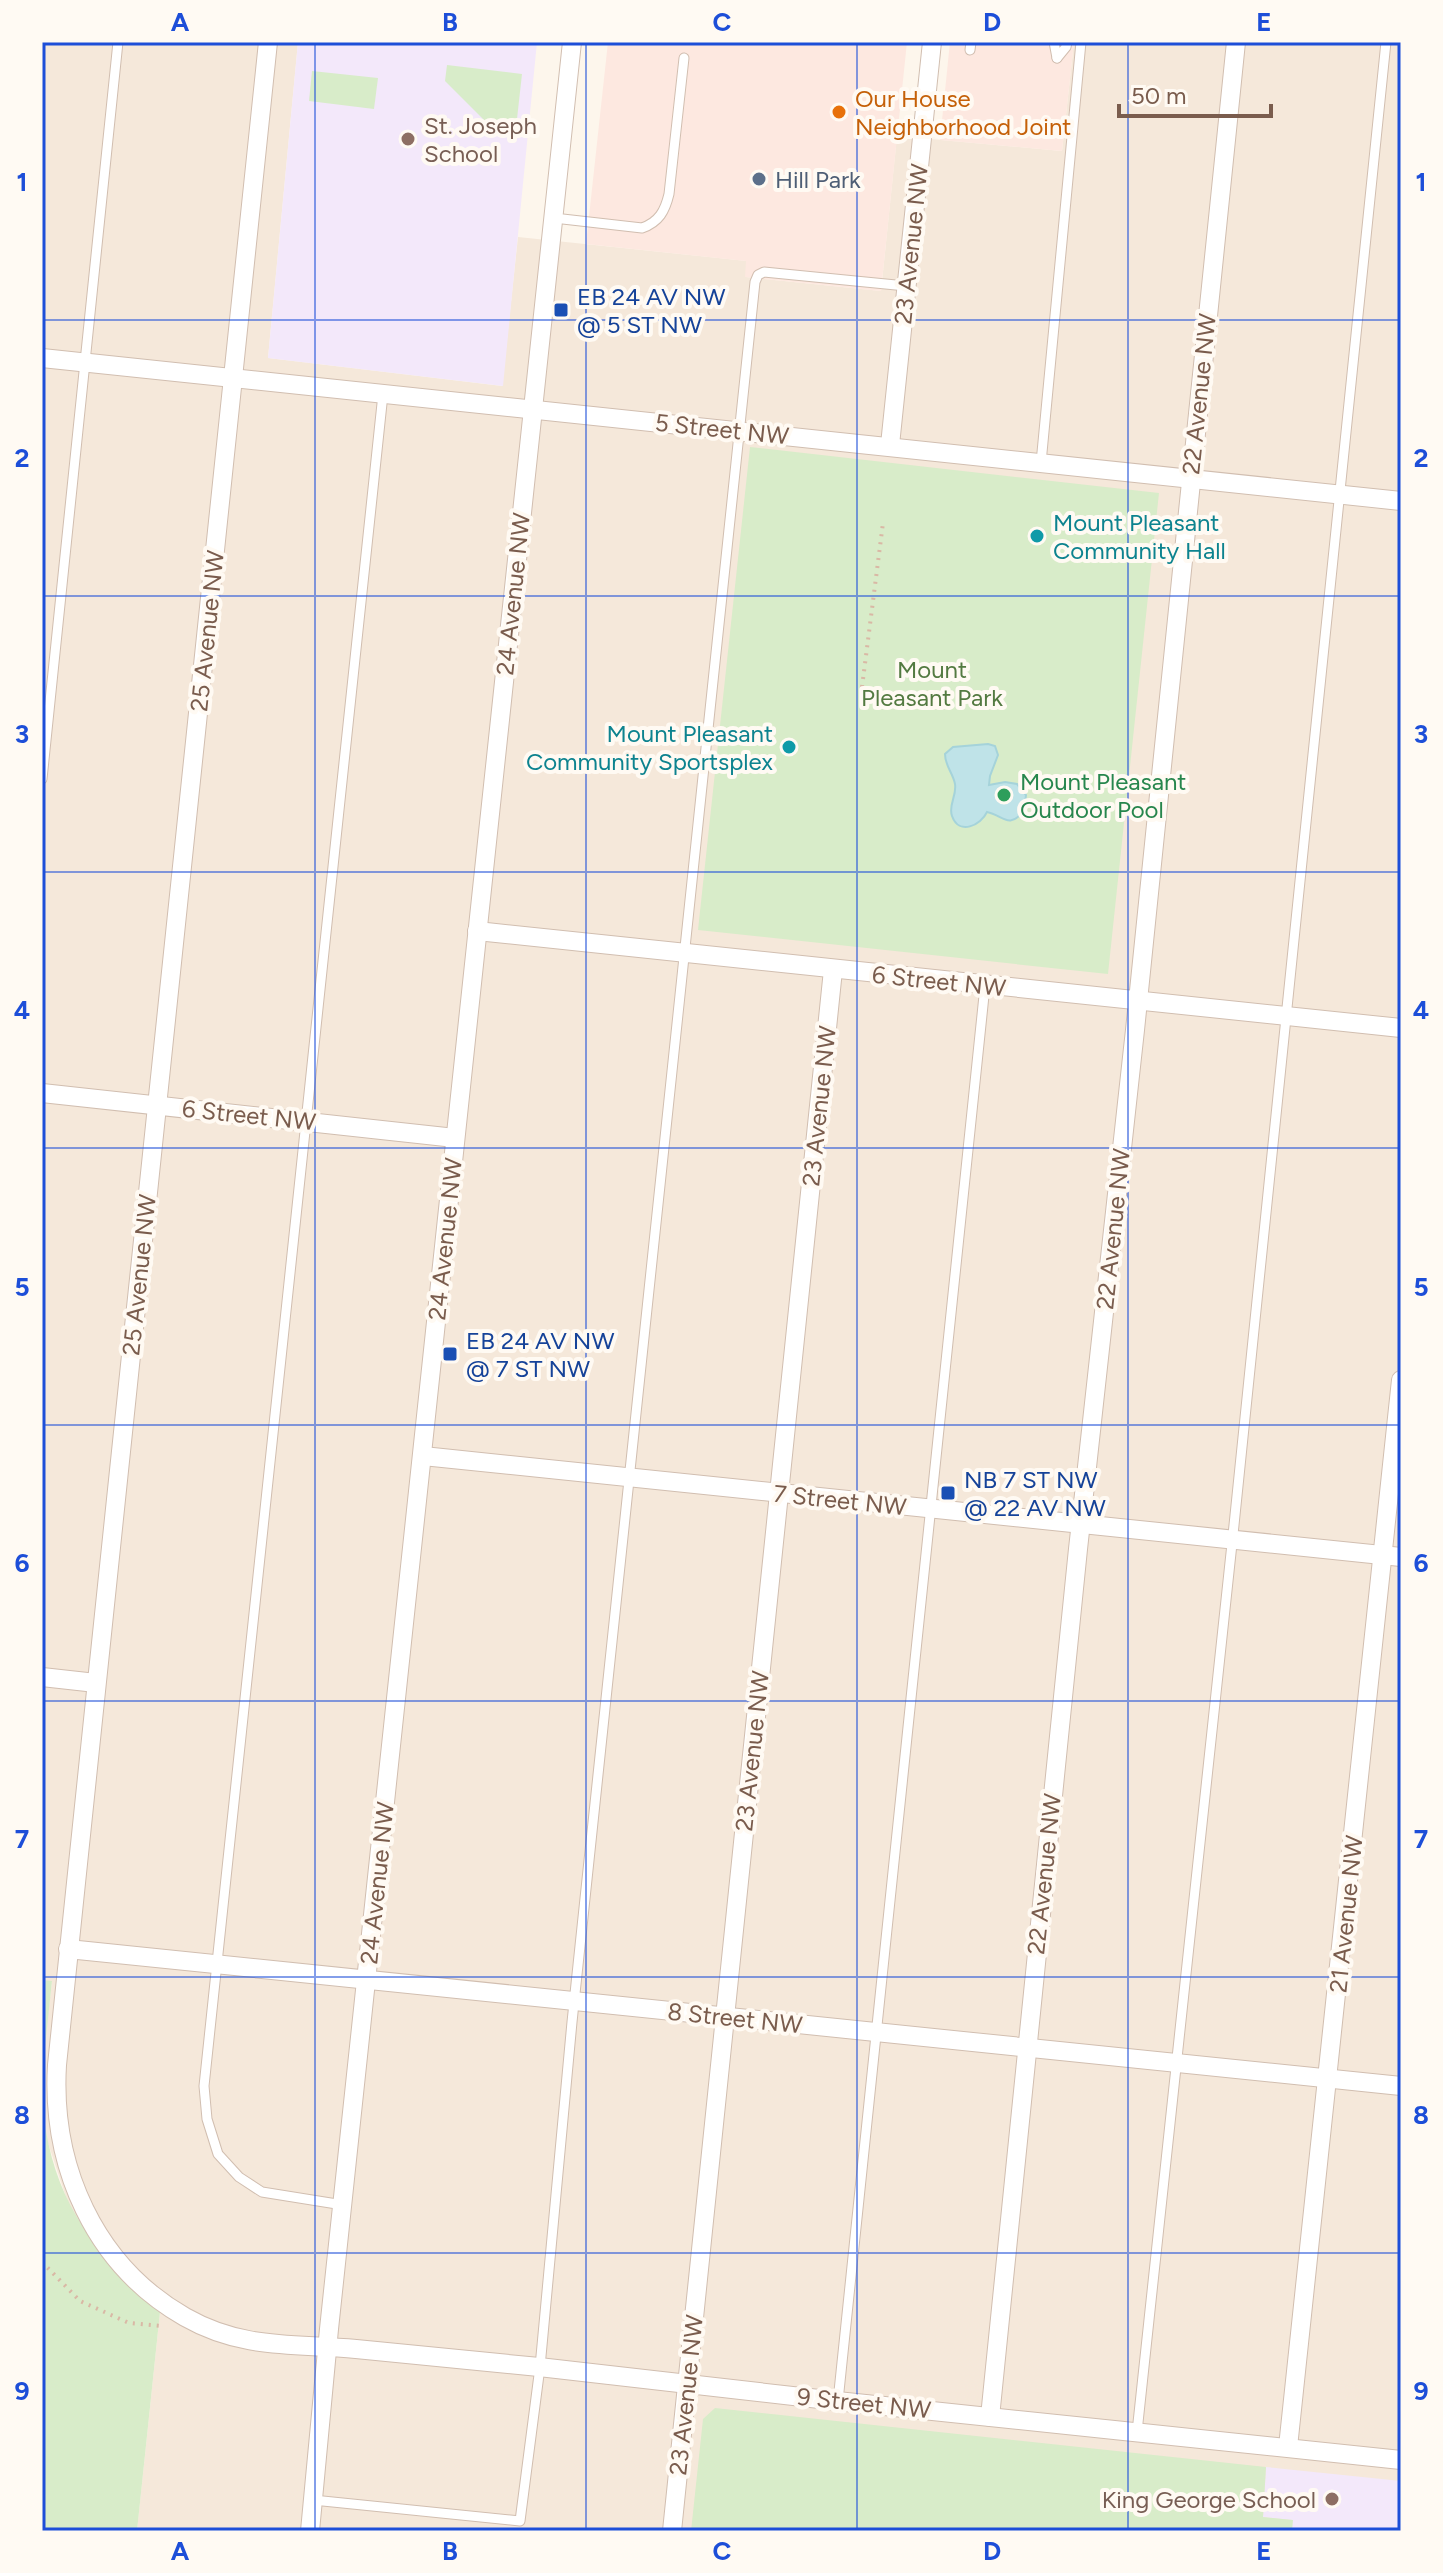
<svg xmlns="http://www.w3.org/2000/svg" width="1443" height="2573" viewBox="0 0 1443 2573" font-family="Figtree,sans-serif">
<rect width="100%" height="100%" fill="#fdf6ec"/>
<path fill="#f5e8da" d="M42,42h256l-30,316 234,28 16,-149 229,24 -1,16 135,14 16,-155 165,15 12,-109h327v2489h-1264l23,-219 -37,-34 -33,-39 -21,-33 -24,-72 -3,-34 1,-46 9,-72 -10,-2z"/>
<g fill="#fde8e0">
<path d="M608,42h299l-26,249 -136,-14 1,-16 -160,-17z"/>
<path d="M950,42h124l-12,109 -122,-11z"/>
</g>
<g fill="#f3e8fa">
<path d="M298,42h239l-34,344 -235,-28z"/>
<path d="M1266,2467l135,14v50h-109v-11l-29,-3z"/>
</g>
<g fill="#d8ecc9">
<path d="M447,65l75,9 -7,63 -15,-1 -55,-55z"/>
<path d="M312,71l66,7 -4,31 -65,-8z"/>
<path d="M750,447l409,46 -51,481 -410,-44z"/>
<path d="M42,1980l10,1 -10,94z"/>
<path d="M42,2100c8,96 48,149 118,212l-23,219h-95z"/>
<path d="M715,2408l551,59 -3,50 30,3 -1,11h-601l12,-112z"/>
</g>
<path fill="#bfe3e8" stroke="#a5d3da" stroke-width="2" d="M988,744l7,2 3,9 -8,21 -1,9 16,-3 12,2 9,11 -2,16c-16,19 -21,4 -37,1 -6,13 -28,24 -35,4 -4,-11 5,-20 3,-32 -2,-11 -10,-18 -10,-30l8,-7z"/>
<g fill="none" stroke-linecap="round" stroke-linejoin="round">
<defs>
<g id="service">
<path d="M1054,42l3,16"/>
<path d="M970,50l1,-8"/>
<path d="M1057,58l9,-11 1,-5"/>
<path d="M554,218l88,10c17,-6 23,-17 27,-34l15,-136"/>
<path d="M1041,463l40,-421"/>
<path d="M42,779l76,-737"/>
<path d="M343,2205l-81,-13 -23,-15 -21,-23 -11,-35 -3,-33 179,-1692"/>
<path d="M838,2401l147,-1415"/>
<path d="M1137,2432l97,-907 152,-1483"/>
<path d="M313,2500l207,21 20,-154 32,-345 183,-1740 3,-7 6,-3 142,14"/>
</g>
<g id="minor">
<path d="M268,42l-211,2023c-6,101 37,200 128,252 58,33 109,26 171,32 61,6 122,12 183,18 100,11 198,23 298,34 188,21 376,38 564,59"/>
<path d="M42,358l1359,143"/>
<path d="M890,445l42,-403"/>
<path d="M477,931l924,97"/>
<path d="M42,1093l413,45"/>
<path d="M423,1456l978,101"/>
<path d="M42,1677l54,6"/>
<path d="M68,1949l1333,137"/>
<path d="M990,2417l88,-868 57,-519 101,-988"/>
<path d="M1288,2447l113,-1067"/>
<path d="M310,2531l19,-202 243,-2287"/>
<path d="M672,2531l161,-1561"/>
</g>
</defs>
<use href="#service" stroke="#d1beb0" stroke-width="11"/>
<use href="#minor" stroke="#d1beb0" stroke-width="20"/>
<g stroke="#d9b8a5" stroke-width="4" stroke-dasharray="2 6" stroke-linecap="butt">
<path d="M862,687l21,-164"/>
<path d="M42,2262l38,39 49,22 33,3"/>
</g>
<use href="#service" stroke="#fff" stroke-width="9"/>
<use href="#minor" stroke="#fff" stroke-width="18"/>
</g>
<path fill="none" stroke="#1d4ed8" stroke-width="2" stroke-opacity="0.55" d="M315,42v2489M586,42v2489M857,42v2489M1128,42v2489M42,320h1359M42,596h1359M42,872h1359M42,1148h1359M42,1425h1359M42,1701h1359M42,1977h1359M42,2253h1359"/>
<circle fill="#e8710a" stroke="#fffaf3" stroke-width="3" cx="839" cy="112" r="8"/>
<g fill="#8d6e63" stroke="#fffaf3" stroke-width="3">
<circle cx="408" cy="139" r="8"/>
<circle cx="1332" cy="2499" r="8"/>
</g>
<circle fill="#5c6f8a" stroke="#fffaf3" stroke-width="3" cx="759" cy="179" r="8"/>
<g fill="#1a4fb4" stroke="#fffaf3" stroke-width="3">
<rect x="553" y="302" width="16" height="16" rx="4"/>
<rect x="442" y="1346" width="16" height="16" rx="4"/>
<rect x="940" y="1485" width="16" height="16" rx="4"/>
</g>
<g fill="#0f9aa8" stroke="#fffaf3" stroke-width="3">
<circle cx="1037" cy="536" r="8"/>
<circle cx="789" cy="747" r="8"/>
</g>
<circle fill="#2e9e5b" stroke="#fffaf3" stroke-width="3" cx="1004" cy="795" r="8"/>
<g text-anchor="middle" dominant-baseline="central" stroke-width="8" stroke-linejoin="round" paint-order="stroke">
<g font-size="24" fill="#c56008" stroke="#fffaf3" text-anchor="start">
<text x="855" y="98">Our House<tspan x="855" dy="28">Neighborhood Joint</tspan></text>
</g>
<g font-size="24" fill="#785e54" stroke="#fffaf3" text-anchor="start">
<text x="424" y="125">St. Joseph<tspan x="424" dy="28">School</tspan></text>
<text x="1316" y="2499" text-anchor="end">King George School</text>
</g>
<g font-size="24" fill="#4e5e75" stroke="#fffaf3" text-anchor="start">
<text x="775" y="179">Hill Park</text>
</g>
<g font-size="24" fill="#7a5c4d" stroke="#fffaf3">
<text transform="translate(911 244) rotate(-84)">23 Avenue NW</text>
<text transform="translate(1199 394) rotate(-84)">22 Avenue NW</text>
<text transform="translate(722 429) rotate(6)">5 Street NW</text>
<text transform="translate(513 594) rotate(-84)">24 Avenue NW</text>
<text transform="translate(207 631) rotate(-84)">25 Avenue NW</text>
<text transform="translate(939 981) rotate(6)">6 Street NW</text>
<text transform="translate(819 1106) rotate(-84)">23 Avenue NW</text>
<text transform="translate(249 1115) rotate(6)">6 Street NW</text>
<text transform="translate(1113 1229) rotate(-84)">22 Avenue NW</text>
<text transform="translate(445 1239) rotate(-84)">24 Avenue NW</text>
<text transform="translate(139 1275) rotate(-84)">25 Avenue NW</text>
<text transform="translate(840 1500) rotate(6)">7 Street NW</text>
<text transform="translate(752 1751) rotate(-84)">23 Avenue NW</text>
<text transform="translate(1044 1874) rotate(-84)">22 Avenue NW</text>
<text transform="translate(377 1883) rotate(-84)">24 Avenue NW</text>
<text transform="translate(1346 1914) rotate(-84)">21 Avenue NW</text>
<text transform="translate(735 2018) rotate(6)">8 Street NW</text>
<text transform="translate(686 2395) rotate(-84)">23 Avenue NW</text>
<text transform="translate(864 2403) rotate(6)">9 Street NW</text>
</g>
<g font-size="24" fill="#164399" stroke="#fffaf3" text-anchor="start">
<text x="577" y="296">EB 24 AV NW<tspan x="577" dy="28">@ 5 ST NW</tspan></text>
<text x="466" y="1340">EB 24 AV NW<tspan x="466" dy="28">@ 7 ST NW</tspan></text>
<text x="964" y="1479">NB 7 ST NW<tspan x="964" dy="28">@ 22 AV NW</tspan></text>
</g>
<g font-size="24" fill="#0d838f" stroke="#fffaf3" text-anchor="start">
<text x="1053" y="522">Mount Pleasant<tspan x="1053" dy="28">Community Hall</tspan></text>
<text x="773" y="733" text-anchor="end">Mount Pleasant<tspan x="773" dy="28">Community Sportsplex</tspan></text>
</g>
<g font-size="24" fill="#537a41" stroke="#fffaf3">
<text x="932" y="669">Mount<tspan x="932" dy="28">Pleasant Park</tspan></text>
</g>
<g font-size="24" fill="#27864d" stroke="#fffaf3" text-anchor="start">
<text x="1020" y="781">Mount Pleasant<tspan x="1020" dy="28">Outdoor Pool</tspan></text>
</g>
</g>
<rect width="1443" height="2573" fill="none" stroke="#fffaf3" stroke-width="88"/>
<path d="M1119 104v12h152v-12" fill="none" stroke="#7a5c4d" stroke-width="4"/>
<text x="1131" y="104" font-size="24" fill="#7a5c4d" stroke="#fffaf3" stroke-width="6" paint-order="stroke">50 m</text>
<rect x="44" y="44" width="1355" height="2485" fill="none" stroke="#1d4ed8" stroke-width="3"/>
<g font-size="26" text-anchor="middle" font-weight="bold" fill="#1d4ed8">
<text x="180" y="31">A</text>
<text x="450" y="31">B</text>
<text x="722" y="31">C</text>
<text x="992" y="31">D</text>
<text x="1264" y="31">E</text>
<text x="22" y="191">1</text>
<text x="1421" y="191">1</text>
<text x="22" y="467">2</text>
<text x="1421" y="467">2</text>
<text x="22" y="743">3</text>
<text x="1421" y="743">3</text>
<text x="22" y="1019">4</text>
<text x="1421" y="1019">4</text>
<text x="22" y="1296">5</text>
<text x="1421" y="1296">5</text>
<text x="22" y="1572">6</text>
<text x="1421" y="1572">6</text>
<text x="22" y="1848">7</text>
<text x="1421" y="1848">7</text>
<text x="22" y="2124">8</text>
<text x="1421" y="2124">8</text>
<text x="22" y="2400">9</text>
<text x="1421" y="2400">9</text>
<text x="180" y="2560">A</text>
<text x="450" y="2560">B</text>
<text x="722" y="2560">C</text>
<text x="992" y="2560">D</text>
<text x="1264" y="2560">E</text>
</g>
</svg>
